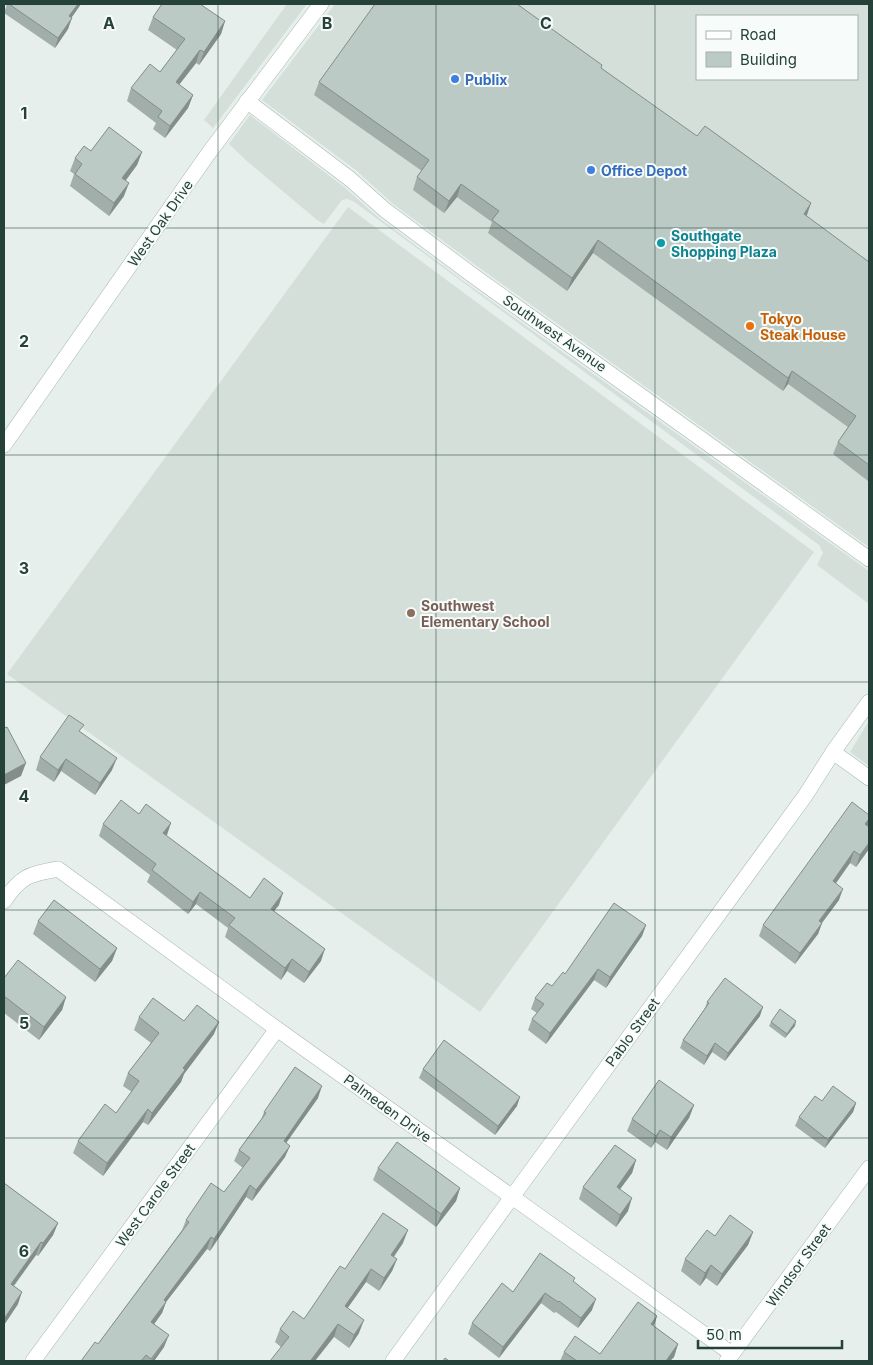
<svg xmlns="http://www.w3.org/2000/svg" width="873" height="1365" viewBox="0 0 873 1365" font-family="Inter,sans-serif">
<rect width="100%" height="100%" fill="#e6efeb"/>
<g fill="#d4dfda" fill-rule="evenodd">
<path d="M287,4h20l-94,124 -9,-8z"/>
<path d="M335,4h534v543l-388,-278 -89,-66 -35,-32 -95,-71zM697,16h160v63h-160z"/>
<path d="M250,115l94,72 35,31 90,67 400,286v33l-52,-39 6,-12 -4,-8 -466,-344 -6,-2 -5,1 -18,24 -7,-4 -69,-58 -19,-18z"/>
<path d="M348,207l466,345 -334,460 -473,-338z"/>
<path d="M869,721v45l-19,-14z"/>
</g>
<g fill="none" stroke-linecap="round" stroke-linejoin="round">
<defs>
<g id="street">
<path d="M247,101l103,78 35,31 90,67 394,282"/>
<path d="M4,445l204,-291 113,-150"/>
<path d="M833,752l36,26"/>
<path d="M4,901c17,-25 25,-27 54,-32l219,160 455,325"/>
<path d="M33,1361l244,-332"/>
<path d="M393,1361l119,-164 293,-401 28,-44 36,-50"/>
<path d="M727,1361l142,-193"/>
</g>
</defs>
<use href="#street" stroke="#a8b8b2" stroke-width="16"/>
<use href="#street" stroke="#fff" stroke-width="15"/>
</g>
<g fill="#a1aea9">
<path d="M7,4h74l-10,14 -3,11 -13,19 -51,-35z"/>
<path d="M153,17l72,4 -4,13 -22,31 -3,-2 -17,22 14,10 -5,13 -23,30 -12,-9 3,-6 -29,-22 4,-13 29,-16 17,-22 -29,-20z"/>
<path d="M602,65l-1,3 268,194v218l-1,1 -35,-27 5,-12 10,-15 -60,-43 -5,7 -190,-138 -26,38 -79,-58 4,-11 -35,-25 -13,16 -31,-23 4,-13 5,-6 -108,-76 5,-13z"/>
<path d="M91,151l51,1 -5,13 -12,16 -1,15 -15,20 -39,-30 4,-12 -4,-3 5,-13z"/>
<path d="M81,733l31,37 -17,25 -34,-24 -7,11 -18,-12 4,-13z"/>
<path d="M869,815v7l-1,4 1,23 -13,18 -6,-4 -14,20 3,17 -17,23 -4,11 -23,30 -36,-28 4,-11z"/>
<path d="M103,824l63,12 84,62 29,7 -6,7 48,49 -17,22 -17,-12 -6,9 -56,-43 3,-9 -32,-24 -8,10 -41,-32 3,-7 -51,-39z"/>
<path d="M38,921l79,27 -5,13 -17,21 -62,-48z"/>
<path d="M646,925l-4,11 -36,52 -12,-8 -48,64 -18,-14 4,-11 5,-6 -6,-4 4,-11 17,-12 13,-12z"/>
<path d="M4,978l62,19 -4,13 -23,30 -35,-27z"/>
<path d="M707,1002l53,14 -35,45 -13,-9 -8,13 -24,-17 3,-8 22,-32z"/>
<path d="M139,1017l45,4 30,13 -30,40 -3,8 -33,43 -5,-3 -40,54 -30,-23 5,-12 38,-28 16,-21 -9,-6 5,-13 23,-30 -17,-13z"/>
<path d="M771,1022l24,4 -10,12 -16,-12z"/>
<path d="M423,1069l94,37 -22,29 -76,-57z"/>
<path d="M318,1098l-32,45 -1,14 -33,44 -6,-4 -36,54 -3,-2 -41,53 -4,11 -8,11 10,23 -10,14h-73l17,-17 84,-114 4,-10 38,-28 19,-24 -9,-7 5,-11 22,-30 3,-8z"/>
<path d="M822,1101l34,2 -3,9 -28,36 -30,-22 4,-9z"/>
<path d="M694,1105l-5,13 -22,32 -12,-8 -4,6 -24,-17 5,-12z"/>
<path d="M636,1160l-4,13 -12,16 8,22 -12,16 -37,-28 4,-12z"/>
<path d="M378,1168l82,20 -4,13 -20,26 -63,-47z"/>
<path d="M4,1183l54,40 -5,12 -15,21 -2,-1 -22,31 4,18 -14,21z"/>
<path d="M753,1232l-5,13 -31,41 -11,-8 -6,8 -19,-15 4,-12z"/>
<path d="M403,1243l-9,14 3,2 -5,12 -13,20 -13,-9 -19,26 12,25 -10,15 -15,-11 -53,10 -6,-5 5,-13 24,-10z"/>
<path d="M574,1282l18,28 -14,18 -22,-16 -2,1 -13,-10 -42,55 -31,-24 4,-11 41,-31z"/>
<path d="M657,1316l-3,10 24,18 -4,13 -4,4h-110l4,-9 36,2z"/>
</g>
<g fill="#838d89">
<path d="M78,4h3l-16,23 4,-11z"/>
<path d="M72,18l-4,11 -13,19 3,-10z"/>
<path d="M225,21l-4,13 -22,31 5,-13z"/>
<path d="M200,50l-4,13 -25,32 5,-13z"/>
<path d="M193,95l-5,13 -23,30 5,-12z"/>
<path d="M142,152l-5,13 -19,26 4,-13z"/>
<path d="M129,183l-5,13 -15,20 5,-13z"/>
<path d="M461,184l-4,13 -13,16 5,-12z"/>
<path d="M811,203l-4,12 -8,11 5,-12z"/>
<path d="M598,240l-5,13 -26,38 5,-13z"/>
<path d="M792,371l-4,13 -5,7 5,-13z"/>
<path d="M117,758l-5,12 -17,25 5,-12z"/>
<path d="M66,759l-5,12 -7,11 4,-12z"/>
<path d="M26,763l-5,13 -17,9v-10z"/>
<path d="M869,819v3l-2,6 -2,-4z"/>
<path d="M171,823l-4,12 -8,10 4,-12z"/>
<path d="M869,843v6l-13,18 4,-12z"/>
<path d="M854,851l-4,12 -21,30 4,-12z"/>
<path d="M843,889l-4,11 -24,32 4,-11z"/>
<path d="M200,892l-4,12 -8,10 5,-12z"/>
<path d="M283,893l-4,12 -13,16 5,-12z"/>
<path d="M822,923l-4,11 -23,30 5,-11z"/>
<path d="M646,925l-4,11 -36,52 4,-11z"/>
<path d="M117,948l-5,13 -17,21 5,-13z"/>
<path d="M325,949l-4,12 -17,22 5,-11z"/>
<path d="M292,959l-5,12 -6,9 4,-12z"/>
<path d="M598,969l-4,11 -48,64 4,-11z"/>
<path d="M66,997l-4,13 -23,30 5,-13z"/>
<path d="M763,1007l-3,9 -35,45 3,-8z"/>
<path d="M796,1021l-1,5 -10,12 2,-4z"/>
<path d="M219,1022l-5,12 -30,40 -3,8 -33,43 4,-12 31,-45z"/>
<path d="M715,1043l-3,9 -8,13 3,-9z"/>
<path d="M322,1086l-4,12 -39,55 5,-12z"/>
<path d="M520,1097l-3,9 -22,29 3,-9z"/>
<path d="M856,1103l-3,9 -28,36 3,-8z"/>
<path d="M694,1105l-5,13 -22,32 4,-13z"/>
<path d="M148,1109l-5,13 -40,54 4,-13z"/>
<path d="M660,1130l-5,12 -4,6 5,-12z"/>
<path d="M290,1146l-5,11 -33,44 4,-11z"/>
<path d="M636,1160l-4,13 -20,27 5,-13z"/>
<path d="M250,1185l-4,12 -36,54 4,-12z"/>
<path d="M460,1188l-4,13 -20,26 5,-13z"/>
<path d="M632,1198l-4,13 -12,16 4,-12z"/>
<path d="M58,1223l-5,12 -15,21 5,-13z"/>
<path d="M408,1230l-5,13 -17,24 5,-12z"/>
<path d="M753,1232l-5,13 -31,41 5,-12z"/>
<path d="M211,1237l-4,12 -41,53 -4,11 -15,21 4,-12 13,-22z"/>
<path d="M41,1242l-5,13 -30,41 5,-12z"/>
<path d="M397,1259l-5,12 -13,20 5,-13z"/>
<path d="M711,1265l-5,13 -6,8 5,-13z"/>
<path d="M371,1269l-5,13 -26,37 5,-13z"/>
<path d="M22,1292l-4,12 -14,21v-6z"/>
<path d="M545,1293l-4,10 -42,55 4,-11z"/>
<path d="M596,1299l-4,11 -14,18 3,-10z"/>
<path d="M657,1316l-4,12 -2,-4z"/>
<path d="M364,1320l-5,13 -10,15 5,-13z"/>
<path d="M338,1324l-4,13 -19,24h-5z"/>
<path d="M169,1335l-5,12 -10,14h-3z"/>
<path d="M678,1344l-4,13 -4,4h-4z"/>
</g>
<g fill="#bbcac4" stroke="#838d89">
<path d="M9,4h69l-9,12 3,2 -14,20z"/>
<path d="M162,4h38l25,17 -21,31 -4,-2 -24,32 17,13 -23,31 -12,-9 4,-6 -31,-23 19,-24 10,8 25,-33 -32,-22z"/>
<path d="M375,4h142l85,61 -1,3 96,68 8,-10 106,77 -7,11 65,48v203l-31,-23 18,-26 -64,-45 -4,7 -190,-138 -26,38 -80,-58 7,-9 -38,-27 -12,17 -32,-24 12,-17 -110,-78z"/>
<path d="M109,127l33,25 -20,26 7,5 -15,20 -39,-29 7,-10 -7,-6 9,-12 7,5z"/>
<path d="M69,715l15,10 -5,6 38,27 -17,25 -34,-24 -8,11 -18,-13z"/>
<path d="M7,727l19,36 -22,12v-47z"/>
<path d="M121,800l18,14 7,-10 25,19 -8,10 87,65 14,-20 19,15 -12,16 54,40 -16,23 -17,-13 -7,9 -56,-43 6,-7 -35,-26 -7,10 -41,-32 4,-6 -53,-40z"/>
<path d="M852,802l17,13v4l-4,5 4,3v16l-9,12 -6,-4 -21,30 10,8 -24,32 3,2 -22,30 -37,-28z"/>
<path d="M54,900l63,48 -17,21 -62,-48z"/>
<path d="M614,903l32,22 -36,52 -12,-8 -48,64 -18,-14 12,-15 -9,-6 12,-15 5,3 11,-14 2,2z"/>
<path d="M18,960l48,37 -22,30 -40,-31v-18z"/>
<path d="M725,978l38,29 -35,46 -13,-10 -8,13 -24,-16 26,-37 -2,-1z"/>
<path d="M153,998l31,23 13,-16 22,17 -36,46 2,2 -33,43 -4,-4 -41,54 -29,-22 27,-37 11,9 23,-32 -11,-8 31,-40 -20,-16z"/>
<path d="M780,1009l16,12 -9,13 -16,-12z"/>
<path d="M444,1040l76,57 -22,29 -75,-57z"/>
<path d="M295,1067l27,19 -38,55 6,5 -34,44 -6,-5 -36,54 -3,-2 -47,63 2,2 -15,20 18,13 -18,24 -5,-4 -5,6h-60l14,-19 3,2 91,-122 -3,-2 25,-37 13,9 26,-34 -11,-8 27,-37 -2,-1z"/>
<path d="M659,1080l35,25 -23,32 -11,-7 -4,6 -24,-17z"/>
<path d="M833,1086l23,17 -28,37 -29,-23 16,-21 7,5z"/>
<path d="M397,1142l63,46 -19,26 -63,-46z"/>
<path d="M615,1145l21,15 -19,27 15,11 -12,17 -37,-28z"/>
<path d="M4,1183l54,40 -15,20 -2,-1 -30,42 11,8 -18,27z"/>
<path d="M383,1213l25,17 -17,25 6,4 -13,19 -13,-9 -26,37 19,14 -10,15 -16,-11 -27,36 1,1h-42l19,-24 -9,-8 13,-18 11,8 36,-53 5,3z"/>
<path d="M730,1215l23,17 -31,42 -11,-9 -6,8 -20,-14 22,-29 8,6z"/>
<path d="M540,1253l35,25 -2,3 23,18 -15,19 -22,-17 -1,1 -13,-9 -42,54 -31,-24 30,-40 11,9z"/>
<path d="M638,1302l19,14 -6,8 27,20 -12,17h-89l-13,-9 11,-16 25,18z"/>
<path d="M445,1358l4,3h-6z"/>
</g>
<path fill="none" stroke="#24423a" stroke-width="1" stroke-opacity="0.55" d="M218,4v1357M436,4v1357M655,4v1357M4,228h865M4,455h865M4,682h865M4,910h865M4,1138h865"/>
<g fill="#3f7fe0" stroke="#f7fbf9" stroke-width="2">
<circle cx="455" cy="79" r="5"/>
<circle cx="591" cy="170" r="5"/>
</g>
<circle fill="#0f9aa8" stroke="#f7fbf9" stroke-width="2" cx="661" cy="243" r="5"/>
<circle fill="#e8710a" stroke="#f7fbf9" stroke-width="2" cx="750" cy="326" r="5"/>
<circle fill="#8d6e63" stroke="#f7fbf9" stroke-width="2" cx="411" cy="613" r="5"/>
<g text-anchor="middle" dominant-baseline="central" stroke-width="4" stroke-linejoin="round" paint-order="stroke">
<g font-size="14" font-weight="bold" fill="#366cbe" stroke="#f7fbf9" text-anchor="start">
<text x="465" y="79">Publix</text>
<text x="601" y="170">Office Depot</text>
</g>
<g font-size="14" fill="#24423a" stroke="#f7fbf9">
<text transform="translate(160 223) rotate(-55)">West Oak Drive</text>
<text transform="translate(555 333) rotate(35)">Southwest Avenue</text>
<text transform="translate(632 1032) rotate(-54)">Pablo Street</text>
<text transform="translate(388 1108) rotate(36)">Palmeden Drive</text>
<text transform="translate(155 1195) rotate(-54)">West Carole Street</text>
<text transform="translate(798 1265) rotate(-54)">Windsor Street</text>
</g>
<g font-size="14" font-weight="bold" fill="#0d838f" stroke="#f7fbf9" text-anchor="start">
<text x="671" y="235">Southgate<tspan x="671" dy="16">Shopping Plaza</tspan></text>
</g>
<g font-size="14" font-weight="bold" fill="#c56008" stroke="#f7fbf9" text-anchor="start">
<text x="760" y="318">Tokyo<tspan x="760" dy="16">Steak House</tspan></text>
</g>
<g font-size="14" font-weight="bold" fill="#785e54" stroke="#f7fbf9" text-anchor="start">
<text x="421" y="605">Southwest<tspan x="421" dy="16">Elementary School</tspan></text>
</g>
</g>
<g font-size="16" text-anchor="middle" font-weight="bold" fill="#24423a" stroke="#f7fbf9" stroke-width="4" stroke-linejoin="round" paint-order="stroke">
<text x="109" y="29">A</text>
<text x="327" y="29">B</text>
<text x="546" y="29">C</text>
<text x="24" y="119">1</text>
<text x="24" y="347">2</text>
<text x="24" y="574">3</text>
<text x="24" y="802">4</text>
<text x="24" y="1029">5</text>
<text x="24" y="1257">6</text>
</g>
<rect width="873" height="1365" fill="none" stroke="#24423a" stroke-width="10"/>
<rect x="696" y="15" width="162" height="65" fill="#f7fbf9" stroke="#a3b1ad"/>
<rect x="706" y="31" width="25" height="8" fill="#ffffff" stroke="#a3b1ad"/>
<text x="740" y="40" font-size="15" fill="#24423a">Road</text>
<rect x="706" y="52" width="25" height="15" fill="#bbcac4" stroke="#a3b1ad"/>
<text x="740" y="65" font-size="15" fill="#24423a">Building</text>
<path d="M698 1340v8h144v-8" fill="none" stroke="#24423a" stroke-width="2.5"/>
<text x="706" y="1340" font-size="15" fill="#24423a" stroke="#f7fbf9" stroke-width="4" paint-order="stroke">50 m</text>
</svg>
